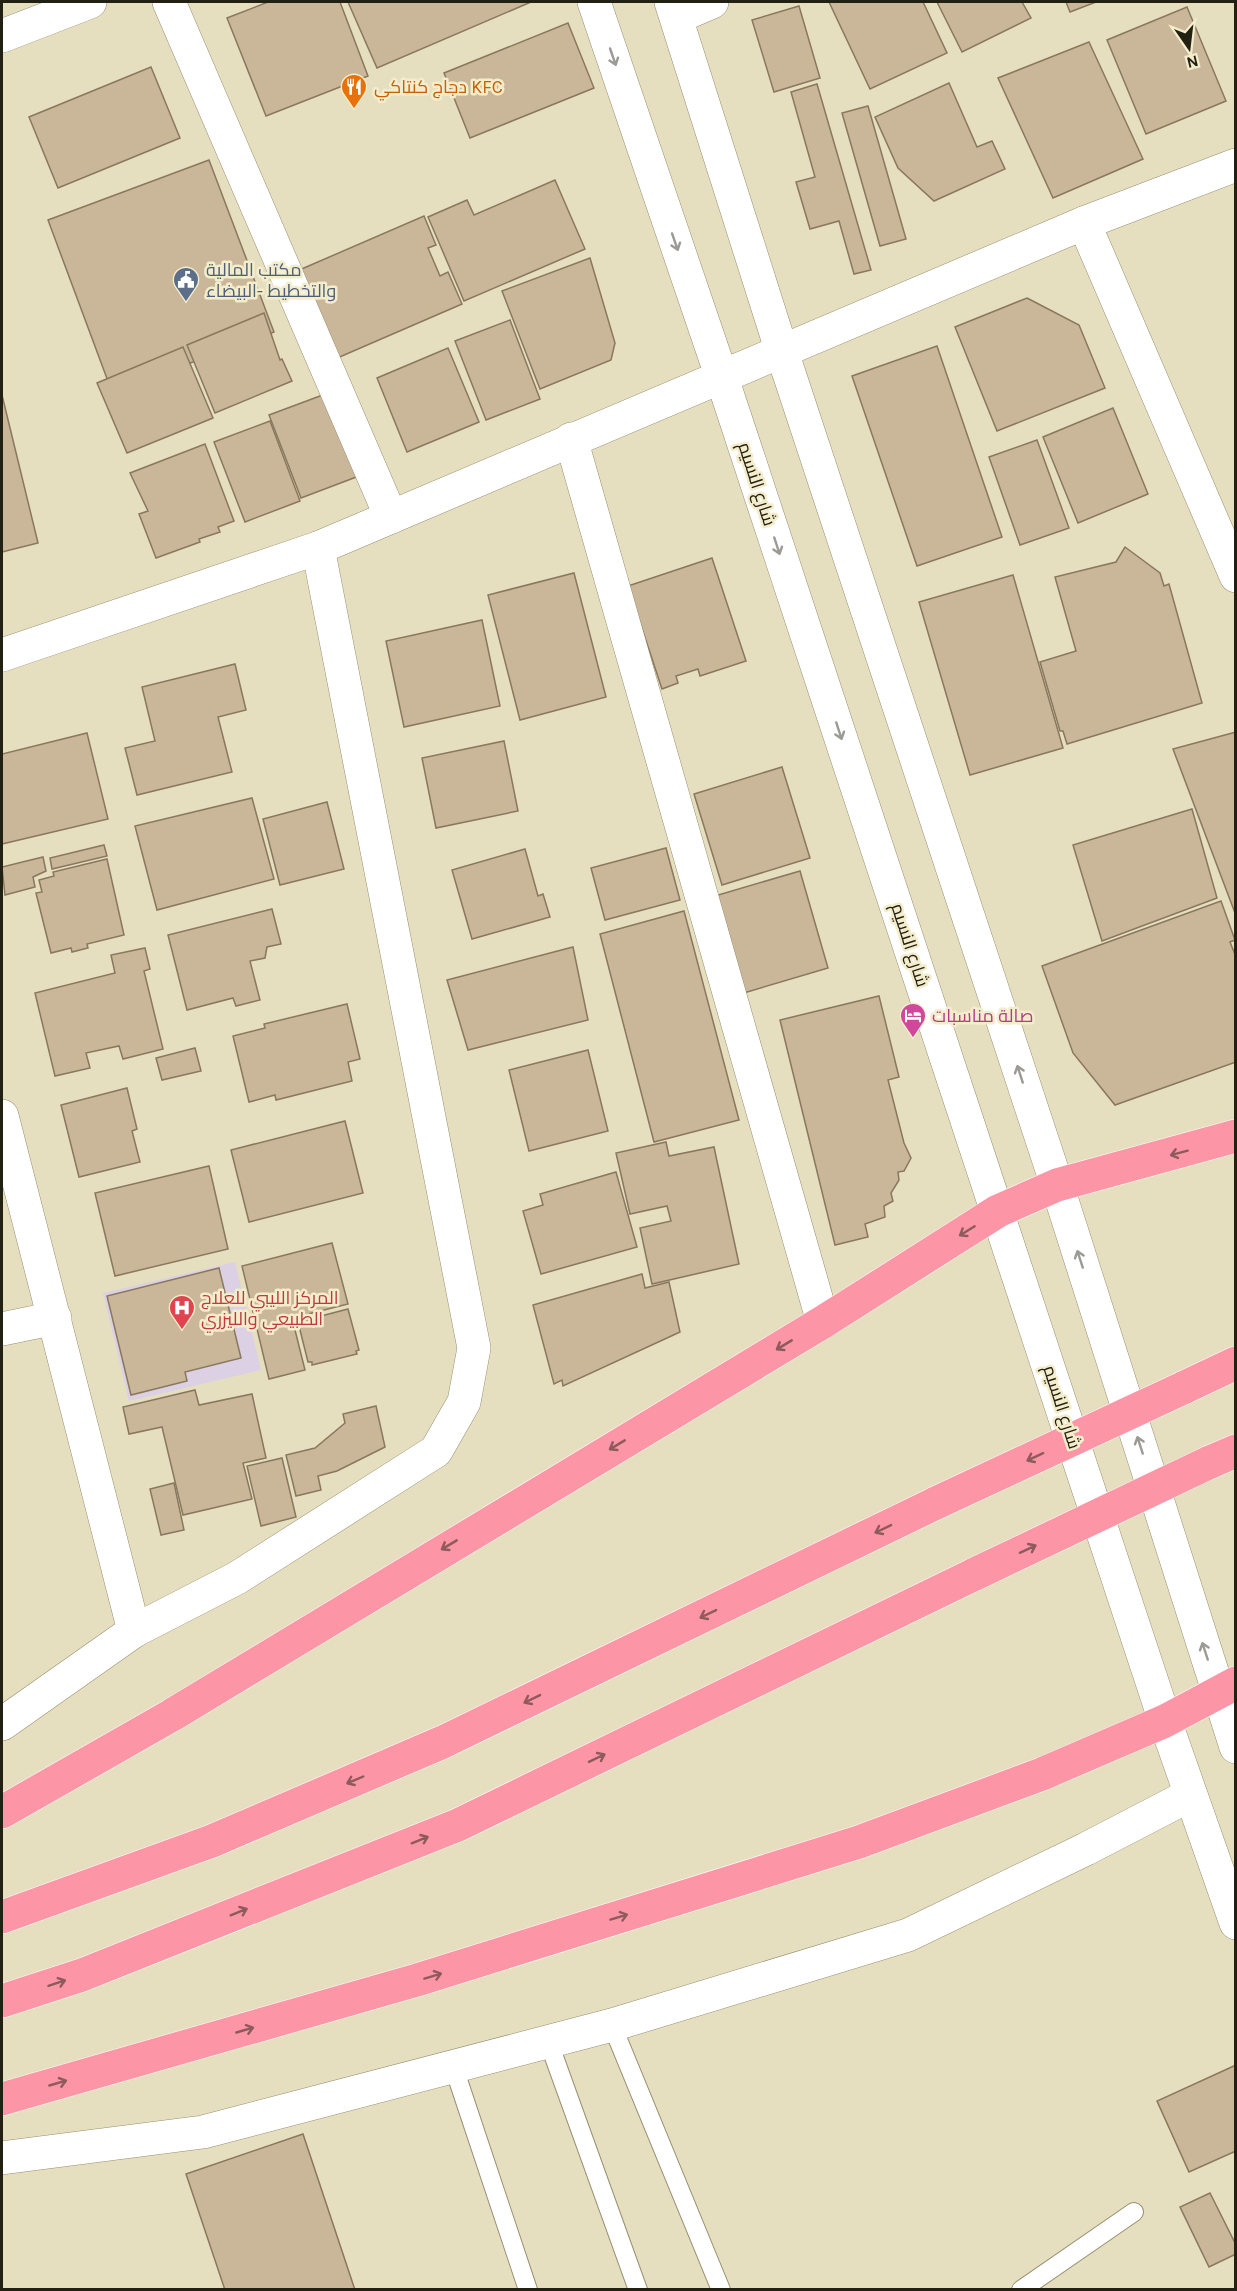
<svg xmlns="http://www.w3.org/2000/svg" width="1237" height="2291" viewBox="0 0 1237 2291" font-family="Karla,Cairo,sans-serif">
<rect width="100%" height="100%" fill="#e6dfbf"/>
<path fill="#dbd0e4" d="M235,1262l26,108 -132,31 -26,-108z"/>
<g fill="#cab799" stroke="#89785d" stroke-width="1.5">
<path d="M268,2h72l28,74 -102,40 -39,-98z"/>
<path d="M348,2h183l-154,66z"/>
<path d="M829,2h94l24,51 -77,36z"/>
<path d="M937,2h85l9,16 -69,34z"/>
<path d="M1066,2h30l-26,10z"/>
<path d="M799,6l21,72 -46,14 -22,-72z"/>
<path d="M1187,7l39,94 -80,33 -39,-94z"/>
<path d="M568,23l26,65 -124,50 -26,-65z"/>
<path d="M1089,42l54,117 -90,39 -55,-120z"/>
<path d="M151,67l29,71 -122,50 -29,-71z"/>
<path d="M949,83l28,64 15,-6 13,28 -71,32 -36,-33 -23,-51z"/>
<path d="M817,84l54,186 -17,4 -15,-53 -29,8 -14,-47 19,-5 -24,-85z"/>
<path d="M868,106l38,133 -26,7 -38,-133z"/>
<path d="M209,160l65,172 -162,60 -64,-172z"/>
<path d="M555,180l30,69 -121,52 -36,-84 39,-17 7,15z"/>
<path d="M424,216l12,29 -8,3 12,28 8,-4 14,32 -127,55 -38,-88z"/>
<path d="M590,258l25,85 -4,17 -71,29 -38,-98z"/>
<path d="M1027,298l52,27 26,63 -108,43 -42,-104z"/>
<path d="M264,313l16,47 2,-1 10,22 -77,32 -28,-68z"/>
<path d="M510,320l30,79 -54,21 -31,-79z"/>
<path d="M937,346l65,191 -85,29 -65,-190z"/>
<path d="M183,347l30,71 -86,35 -30,-70z"/>
<path d="M448,348l31,74 -72,30 -30,-74z"/>
<path d="M328,393l31,83 -58,22 -32,-83z"/>
<path d="M2,395l36,148 -36,9z"/>
<path d="M1113,408l35,86 -70,29 -35,-86z"/>
<path d="M270,421l30,80 -55,21 -31,-80z"/>
<path d="M1037,440l32,88 -49,17 -31,-88z"/>
<path d="M205,444l29,77 -16,6 2,5 -21,7 1,3 -44,16 -17,-44 9,-3 -18,-38z"/>
<path d="M1125,547l35,26 4,13 5,-2 33,119 -135,41 -4,-13h-3l-20,-69 36,-11 -21,-74 61,-15z"/>
<path d="M712,558l34,103 -46,15 -2,-7 -22,7 2,7 -16,6 -34,-103z"/>
<path d="M574,573l32,124 -86,23 -32,-125z"/>
<path d="M1013,575l50,173 -93,27 -51,-173z"/>
<path d="M482,620l18,86 -96,21 -18,-86z"/>
<path d="M235,664l11,46 -28,7 14,55 -95,23 -12,-47 30,-7 -13,-54z"/>
<path d="M1236,732v181h-1l-62,-164z"/>
<path d="M87,733l21,86 -106,25v-90z"/>
<path d="M504,741l14,70 -82,17 -14,-70z"/>
<path d="M782,767l28,91 -88,27 -28,-91z"/>
<path d="M252,798l22,81 -117,31 -22,-84z"/>
<path d="M327,802l17,67 -64,16 -17,-66z"/>
<path d="M1192,809l25,89 -115,43 -29,-96z"/>
<path d="M104,845l3,11 -55,13 -2,-11z"/>
<path d="M666,848l14,52 -75,20 -14,-52z"/>
<path d="M525,849l13,47 5,-2 7,23 -78,22 -20,-69z"/>
<path d="M43,857l3,14 -13,6 2,10 -30,8 -3,-28z"/>
<path d="M107,859l17,76 -37,9 1,4 -16,4 -1,-4 -20,5 -15,-60 6,-1 -3,-12 15,-4 -1,-4z"/>
<path d="M800,871l28,97 -91,27 -29,-97z"/>
<path d="M1221,901l14,39 -5,2 6,15v105l-121,43 -42,-52 -31,-87z"/>
<path d="M272,909l9,35 -14,3 -2,11 -15,3 10,39 -24,6 -3,-8 -46,12 -19,-75z"/>
<path d="M684,911l55,209 -85,22 -54,-208z"/>
<path d="M573,947l15,73 -120,30 -21,-70z"/>
<path d="M145,948l5,21 -6,2 19,78 -40,10 -4,-13 -33,7 4,15 -35,8 -20,-83 80,-20 -4,-18z"/>
<path d="M879,996l20,81 -11,3 16,63 7,15 -7,13 -6,1 1,8 -8,13 2,8 -9,5 1,11 -20,7 3,13 -33,8 -55,-225z"/>
<path d="M347,1004l13,55 -12,3 4,19 -76,19 -1,-5 -26,7 -16,-66 32,-8 -1,-4z"/>
<path d="M195,1048l6,23 -39,9 -6,-22z"/>
<path d="M588,1050l20,81 -79,20 -20,-81z"/>
<path d="M127,1088l10,41 -5,2 8,31 -61,15 -18,-72z"/>
<path d="M345,1121l18,72 -114,29 -18,-72z"/>
<path d="M666,1142l3,14 45,-9 25,117 -87,20 -12,-56 31,-7 -4,-15 -37,8 -14,-61z"/>
<path d="M209,1166l19,83 -113,27 -20,-83z"/>
<path d="M616,1172l21,75 -96,27 -18,-63 20,-6 -3,-11z"/>
<path d="M332,1243l16,61 -56,14 13,52 -36,9 -27,-113z"/>
<path d="M219,1268l22,90 -56,14 2,9 -56,14 -24,-99z"/>
<path d="M642,1274l3,14 24,-6 11,50 -117,54 -1,-6 -8,4 -21,-79z"/>
<path d="M348,1309l11,41 -3,1 1,3 -45,11v-3h-4l-10,-40z"/>
<path d="M195,1390l4,15 53,-11 14,64 -23,5 9,36 -69,16 -21,-88 -33,7 -6,-27z"/>
<path d="M376,1406l9,41 -48,24 -19,5 3,14 -25,6 -10,-41 29,-7 30,-25 -2,-9z"/>
<path d="M282,1458l14,59 -35,9 -14,-60z"/>
<path d="M174,1483l10,47 -23,5 -11,-46z"/>
<path d="M1236,2065v86l-47,21 -32,-71z"/>
<path d="M303,2134l52,156h-130l-39,-116z"/>
<path d="M1210,2193l26,52v9l-27,13 -29,-60z"/>
</g>
<g fill="none" stroke-linecap="round" stroke-linejoin="round">
<defs>
<g id="lane">
<path d="M612,2025l109,265"/>
<path d="M549,2043l89,247"/>
<path d="M454,2068l74,222"/>
<path d="M1021,2290l113,-78"/>
</g>
<g id="street">
<path d="M169,2l222,515"/>
<path d="M677,17l35,-15"/>
<path d="M2,36l88,-34"/>
<path d="M1084,223l152,353"/>
<path d="M571,439l252,883"/>
<path d="M2,655l316,-107 766,-325 152,-58"/>
<path d="M2,1116l132,515"/>
<path d="M2,1329l53,-11"/>
<path d="M2,1724l132,-93 103,-53 199,-127 28,-49 10,-54 -156,-800"/>
<path d="M2,2158l201,-26 409,-107 296,-90 178,-86 104,-54"/>
</g>
<g id="secondary">
<path d="M594,2l127,373 444,1346 71,202"/>
<path d="M671,2l111,350 275,833 179,562"/>
</g>
<g id="highway">
<path d="M1183,1388l53,-25"/>
<path d="M1208,1463l28,-12"/>
<path d="M2,1812l170,-97 651,-393 175,-111 59,-26 179,-49"/>
<path d="M2,1917l210,-76 231,-99 493,-239"/>
<path d="M2,2001l80,-26 376,-150 517,-251"/>
<path d="M2,2099l415,-119 442,-138 183,-68 123,-53 71,-38"/>
</g>
</defs>
<use href="#lane" stroke="#979072" stroke-width="20"/>
<use href="#street" stroke="#979072" stroke-width="34"/>
<use href="#secondary" stroke="#979072" stroke-width="34"/>
<use href="#highway" stroke="#fff" stroke-width="34"/>
<use href="#lane" stroke="#fff" stroke-width="18"/>
<use href="#street" stroke="#fff" stroke-width="33"/>
<use href="#secondary" stroke="#fff" stroke-width="33"/>
<use href="#highway" stroke="#fc96a6" stroke-width="33"/>
<defs>
<g id="highway-bridge">
<path d="M936,1503l247,-115"/>
<path d="M975,1574l233,-111"/>
</g>
</defs>
<use href="#highway-bridge" stroke="#fff" stroke-width="34" stroke-linecap="butt"/>
<use href="#highway-bridge" stroke="#fc96a6" stroke-width="33"/>
</g>
<defs><path id="oneway-shaft" d="M-6 0H5M1.5-3L5.5 0L1.5 3" fill="none" stroke-width="1.6" stroke-linecap="round" stroke-linejoin="round" transform="scale(1.5)"/></defs>
<g stroke="#9c9a95">
<use href="#oneway-shaft" transform="translate(613 57) rotate(71)"/>
<use href="#oneway-shaft" transform="translate(675 242) rotate(71)"/>
<use href="#oneway-shaft" transform="translate(777 546) rotate(72)"/>
<use href="#oneway-shaft" transform="translate(839 731) rotate(72)"/>
<use href="#oneway-shaft" transform="translate(1020 1074) rotate(-108)"/>
<use href="#oneway-shaft" transform="translate(1080 1259) rotate(-108)"/>
<use href="#oneway-shaft" transform="translate(1140 1445) rotate(-108)"/>
<use href="#oneway-shaft" transform="translate(1205 1651) rotate(-108)"/>
</g>
<g stroke="#8f5a5c">
<use href="#oneway-shaft" transform="translate(1179 1153) rotate(165)"/>
<use href="#oneway-shaft" transform="translate(967 1231) rotate(148)"/>
<use href="#oneway-shaft" transform="translate(784 1345) rotate(149)"/>
<use href="#oneway-shaft" transform="translate(617 1445) rotate(149)"/>
<use href="#oneway-shaft" transform="translate(1035 1457) rotate(155)"/>
<use href="#oneway-shaft" transform="translate(883 1529) rotate(154)"/>
<use href="#oneway-shaft" transform="translate(449 1545) rotate(149)"/>
<use href="#oneway-shaft" transform="translate(1028 1549) rotate(-25)"/>
<use href="#oneway-shaft" transform="translate(708 1614) rotate(154)"/>
<use href="#oneway-shaft" transform="translate(532 1699) rotate(154)"/>
<use href="#oneway-shaft" transform="translate(597 1758) rotate(-26)"/>
<use href="#oneway-shaft" transform="translate(355 1780) rotate(157)"/>
<use href="#oneway-shaft" transform="translate(420 1840) rotate(-22)"/>
<use href="#oneway-shaft" transform="translate(239 1912) rotate(-22)"/>
<use href="#oneway-shaft" transform="translate(619 1917) rotate(-17)"/>
<use href="#oneway-shaft" transform="translate(433 1976) rotate(-17)"/>
<use href="#oneway-shaft" transform="translate(57 1983) rotate(-18)"/>
<use href="#oneway-shaft" transform="translate(245 2030) rotate(-16)"/>
<use href="#oneway-shaft" transform="translate(58 2083) rotate(-16)"/>
</g>
<defs>
<symbol id="restaurant-pin" viewBox="-11 -11 22 30"><path d="M0 17L-7.5 6A9.5 9.5 0 1 1 7.5 6Z" fill="#e8710a" stroke="#f4edcc"/><path d="M-5-6h1v4h1v-4h1v4h1v-4h1v5L-1.5 .5V6h-2V.5L-5-1ZM5-6V6H3V1.5H1.5Q1.5-4 5-6Z" fill="#fff"/></symbol>
<symbol id="civic-pin" viewBox="-11 -11 22 30"><path d="M0 17L-7.5 6A9.5 9.5 0 1 1 7.5 6Z" fill="#5c6f8a" stroke="#f4edcc"/><path d="M-.6-6.5H3V-4.5H.6V-3L4-1V1h2V6H-6V1h2V-1L-.6-3ZM-1.2 2.5V6h2.4V2.5Z" fill="#fff"/></symbol>
<symbol id="hotel-pin" viewBox="-11 -11 22 30"><path d="M0 17L-7.5 6A9.5 9.5 0 1 1 7.5 6Z" fill="#d1479c" stroke="#f4edcc"/><path d="M-6-4.5h1.5V1H6V5H4.5V3h-9V5H-6ZM-4 0a1.8 1.8 0 1 1 3.6 0ZM.5 0V-2.5h3Q6-2.5 6 0Z" fill="#fff"/></symbol>
<symbol id="hospital-pin" viewBox="-11 -11 22 30"><path d="M0 17L-7.5 6A9.5 9.5 0 1 1 7.5 6Z" fill="#e0444e" stroke="#f4edcc"/><path d="M-5-5h3v3.5h4V-5h3V5h-3V1.5h-4V5h-3Z" fill="#fff"/></symbol>
</defs>
<g fill-rule="evenodd">
<use href="#restaurant-pin" x="339" y="72" width="30" height="40"/>
<use href="#civic-pin" x="171" y="265" width="30" height="40"/>
<use href="#hotel-pin" x="898" y="1001" width="30" height="40"/>
<use href="#hospital-pin" x="167" y="1293" width="30" height="40"/>
</g>
<g text-anchor="middle" dominant-baseline="central" stroke-width="5" stroke-linejoin="round" paint-order="stroke">
<g font-size="18" fill="#c56008" stroke="#f4edcc" text-anchor="start">
<text x="374" y="87">دجاج كنتاكي KFC</text>
</g>
<g font-size="18" fill="#4e5e75" stroke="#f4edcc" text-anchor="start">
<text x="206" y="270">مكتب المالية<tspan x="206" dy="21">والتخطيط -البيضاء</tspan></text>
</g>
<g font-size="18" fill="#221f13" stroke="#f4edcc">
<text transform="translate(757 484) rotate(72)">شارع النسيم</text>
<text transform="translate(910 945) rotate(72)">شارع النسيم</text>
<text transform="translate(1062 1407) rotate(72)">شارع النسيم</text>
</g>
<g font-size="18" fill="#b23c85" stroke="#f4edcc" text-anchor="start">
<text x="932" y="1016">صالة مناسبات</text>
</g>
<g font-size="18" fill="#be3a42" stroke="#f4edcc" text-anchor="start">
<text x="201" y="1298">المركز الليبي للعلاج<tspan x="201" dy="21">الطبيعي والليزري</tspan></text>
</g>
</g>
<rect width="1237" height="2291" fill="none" stroke="#221f13" stroke-width="6"/>
<g transform="translate(1189 48) rotate(166)" stroke="#f4edcc" stroke-width="4.5" paint-order="stroke">
<path d="M0-4.5L10 22L0 15L-10 22Z" fill="#221f13"/>
<text y="-9" font-size="16" font-weight="bold" text-anchor="middle" fill="#221f13">N</text>
</g>
</svg>
